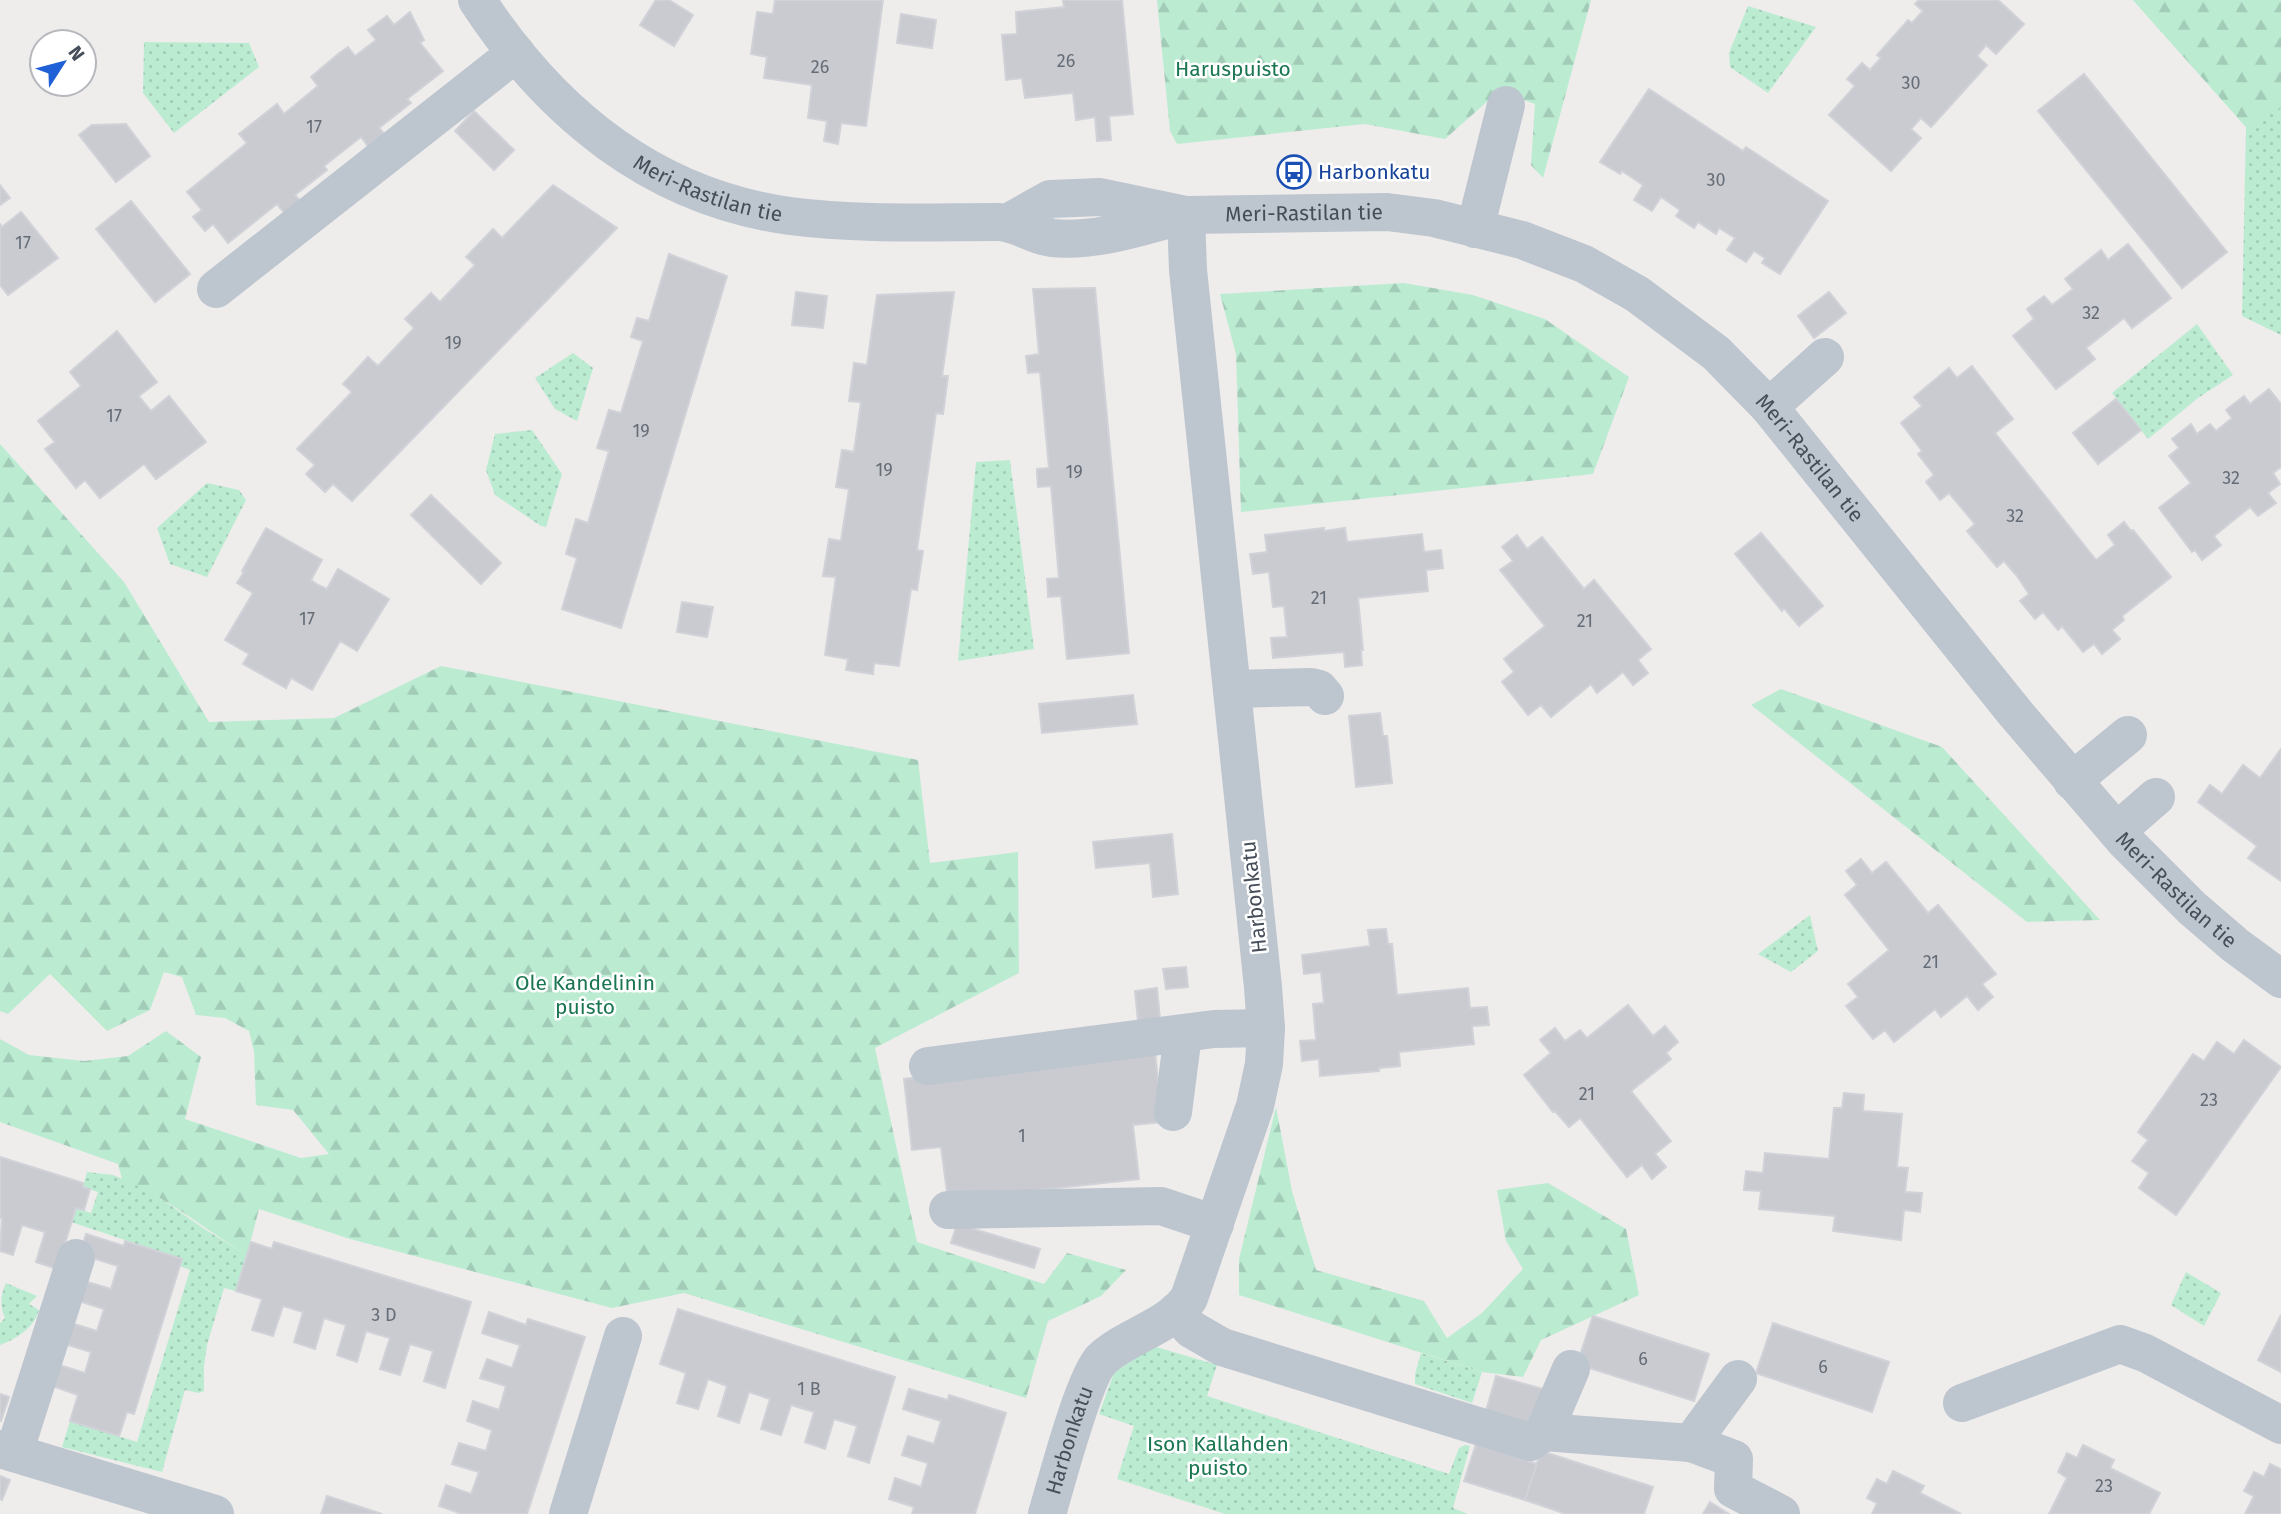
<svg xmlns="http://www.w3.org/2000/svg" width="2281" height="1514" viewBox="0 0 2281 1514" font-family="'Fira Sans',sans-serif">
<defs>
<pattern id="grass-dots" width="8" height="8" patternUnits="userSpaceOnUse" patternTransform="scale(1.75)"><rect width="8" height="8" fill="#bbecd2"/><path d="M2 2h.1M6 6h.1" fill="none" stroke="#a2ccb7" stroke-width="1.8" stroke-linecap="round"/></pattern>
<pattern id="forest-firs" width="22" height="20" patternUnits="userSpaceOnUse" patternTransform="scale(1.75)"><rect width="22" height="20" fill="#bbecd2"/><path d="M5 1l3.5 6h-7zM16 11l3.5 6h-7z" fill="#a2ccb7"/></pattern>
</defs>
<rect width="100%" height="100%" fill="#efecec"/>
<g fill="url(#grass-dots)">
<path d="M2133,0h148v335l-39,-19 4,-189z"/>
<path d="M1748,6l68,21 -48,66 -38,-26 -1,-14z"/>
<path d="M144,42l105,1 10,24 -85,66 -31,-40z"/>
<path d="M2197,324l36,51 -35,23 -50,41 -36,-46z"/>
<path d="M573,353l20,15 -16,53 -22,-12 -20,-31z"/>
<path d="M532,430l30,44 -16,53 -5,-1 -46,-31 -9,-25 9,-36z"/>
<path d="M1010,460l24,189 -76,12 18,-199z"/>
<path d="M207,483l32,7 7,10 -39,77 -37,-13 -13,-36z"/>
<path d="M1810,915l8,36 -27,21 -33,-18z"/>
<path d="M87,1172l26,3 34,14 59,41 41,25 -11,36 -12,-3 -17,57 -3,21v25l-5,2 -14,-3 -23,82 -100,-25 8,-26 67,21 53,-172 -10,-4 2,-7 -111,-37 5,-14 15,5 7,-21 -15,-5z"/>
<path d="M2186,1272l35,21 -17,33 -33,-21z"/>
<path d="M6,1283l31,13 -8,8 10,6c-5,18 -23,29 -39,35v-22l5,-5c-5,-11 -5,-22 1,-35z"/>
<path d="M1153,1346l64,19 -10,31 242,78 10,-26 6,-3 5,1 -17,62 15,6h-243l-108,-35 17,-53 -35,-12 15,-41z"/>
<path d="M1421,1353l61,19 -10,31 -57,-19v-10z"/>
</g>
<g fill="url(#forest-firs)">
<path d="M1157,0h434l-48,178 -12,-13 4,-61 -36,-13 -54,48 -80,-15 -188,20 -7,-13z"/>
<path d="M2133,0h148v108l-35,19z"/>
<path d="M1404,283l69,12 72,24 84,58 -36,97 -352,38 -5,-158 -16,-60z"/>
<path d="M0,444l124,138 85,140 125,-4 107,-52 477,94 12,103 88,-11 1,121 -144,75 42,194 127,42 23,-31 59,17 -25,26 -53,25 -22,77 -342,-105 -72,15 -262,-69 -91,-30 -12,46c-41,-25 -82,-59 -125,-76l-4,-15 -118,-42v-83l29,16 55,6 44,-5 38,-25 35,26 -16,62 116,39 28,-4 -36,-44 -37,-5 -2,-53 -5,-21 -24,-13 -29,-3 -14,-38 -18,-5 -14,38 -43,21 -57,-57 -42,40 -8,-3z"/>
<path d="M1781,689l161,58 158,173 -73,2 -276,-217z"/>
<path d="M1276,1107l16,84 24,79 108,31 23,37 35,-25 41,-44 -17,-28 -9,-51 51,-7 78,46 13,66 -98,45 -18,37 -41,-5 -243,-77v-36z"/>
</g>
<g fill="#c9cbd1" stroke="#d0d2d8" stroke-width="2">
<path d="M656,0h13l24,15 -19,31 -34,-21z"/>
<path d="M775,0h108l-17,126 -25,-3 -3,21 -14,-3 3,-20 -19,-3 4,-33 -48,-7 3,-21 -16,-3 6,-42 16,2z"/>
<path d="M1063,0h59l11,114 -24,2 2,24 -14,1 -2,-24 -19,3 -3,-27 -48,5 -3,-20 -16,2 -4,-45 15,-1 -1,-22 48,-5z"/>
<path d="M1919,0h79l26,24 -28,30 -10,-9 -9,11 10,9 -56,62 -10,-9 -10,11 10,9 -30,33 -62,-56 26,-29 -8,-7 15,-16 8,7 11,-12 -4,-3 31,-35 4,3 11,-12 -8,-7z"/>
<path d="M410,12l14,28 -4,3 23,28 -36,28 4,4 -32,25 7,8 -16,13 -9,-12 -37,29 3,4 -32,25 7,8 -15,13 -10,-12 -49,39 -15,-19 -8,7 -12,-14 9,-7 -15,-18 60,-49 -8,-9 38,-30 7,10 34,-28 -7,-9 27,-23 10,-7 7,9 21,-16 -8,-10 19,-14 7,9z"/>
<path d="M901,14l35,6 -4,28 -35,-5z"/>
<path d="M2084,74l143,178 -45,36 -144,-177z"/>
<path d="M1649,89l94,62 3,-4 82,54 -48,73 -18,-11 3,-5 -11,-7 -8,11 -19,-12 8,-12 -16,-10 -3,6 -18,-12 -4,6 -18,-12 4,-6 -19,-13 -9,14 -18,-11 9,-15 -21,-14 -2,3 -20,-12z"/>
<path d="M474,111l40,39 -20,20 -39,-39z"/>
<path d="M126,124l24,32 -34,26 -37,-47 13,-10z"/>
<path d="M0,185l10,13 -10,7z"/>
<path d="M553,185l64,43 -265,273 -19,-17 -8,8 -19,-18 9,-9 -18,-16 55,-57 -9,-8 25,-27 10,9 36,-38 -9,-9 26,-26 9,9 35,-37 -9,-8 27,-28 9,9z"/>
<path d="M131,201l59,73 -35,28 -59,-73z"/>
<path d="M21,212l37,46 -50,37 -8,-10v-61l2,3z"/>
<path d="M2128,244l43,54 -39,30 -8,-10 -38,30 9,11 -39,30 -43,-53 21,-17 -7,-10 17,-13 8,9 21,-16 -8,-10 36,-29 7,10z"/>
<path d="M669,254l58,22 -106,352 -59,-19 15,-51 -11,-4 10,-35 12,4 21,-72 -12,-3 12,-38 12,3 22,-72 -12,-4 6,-19 12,3z"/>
<path d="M1095,288l34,365 -62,6 -6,-63 -13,1v-4l-1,-14 12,-1 -8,-92 -13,1 -1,-13v-5l12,-1 -9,-96 -12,1 -2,-17 13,-2 -6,-65z"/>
<path d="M796,292l31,4 -4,32 -31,-3z"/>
<path d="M954,292l-12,84h6l-5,38 -7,-1 -19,137 6,1 -6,39 -6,-1 -12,77 -25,-3 -1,11 -27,-4 2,-11 -23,-4 11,-78 -13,-1 6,-37 12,2 8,-52 -13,-2 6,-37 12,2 7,-50 -12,-1 5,-38 13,2 10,-70z"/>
<path d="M1829,292l17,21 -32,25 -16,-22z"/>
<path d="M117,331l40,51 -18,14 6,8 6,7 18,-15 37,46 -50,37 -12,-15 -44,34 -15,-18 -9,8 -31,-39 10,-7 -17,-21 43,-35 -11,-14z"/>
<path d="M1972,366l41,53 -18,14 101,127 19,-15 -7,-10 16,-13 7,9 2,-1 38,47 -49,39 2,4 -12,10 8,9 -18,15 -8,-10 -11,8 -21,-26 -4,4 -15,-18 -8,7 -15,-18 9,-7 -12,-18 -13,-15 -7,6 -30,-36 8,-7 -26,-31 -9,7 -14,-18 8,-7 -16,-21 4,-3 -21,-28 21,-17 -8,-9 35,-29 8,10z"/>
<path d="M2269,389l12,15v63l-8,6 7,11 -12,9 8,10 -18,13 -8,-9 -36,29 7,9 -19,15 -7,-10 -3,2 -33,-44 32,-25 -22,-27 10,-8 -7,-9 19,-15 6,10 13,-10 6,7 16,-13 -6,-8 18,-14 6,8z"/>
<path d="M2116,399l25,31 -43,34 -25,-31z"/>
<path d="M431,495l70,68 -20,21 -70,-69z"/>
<path d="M266,528l56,32 -11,20 7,5 9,4 11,-20 51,30 -32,52 -17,-10 -28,49 -21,-12 -5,10 -43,-24 6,-10 -24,-14 28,-47 -16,-10 7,-11 -2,-1z"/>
<path d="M1324,528v3l21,-3 2,14 75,-8 2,18 17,-2 2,18 -17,2 2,21 -70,7 5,52h-2l1,15 -17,2 -1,-15 -71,6 -2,-20 16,-1 -3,-31 -11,1 -4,-35 -16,2 -3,-20 17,-2 -2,-17z"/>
<path d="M1761,533l62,73 -24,20 -15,-18 -2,3 -47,-57z"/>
<path d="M1517,535l10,14 15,-12 42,52 10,-9 57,69 -13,11 10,13 -15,12 -10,-13 -26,21 -6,-9 -40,33 -10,-12 -13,10 -26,-33 12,-10 -10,-13 41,-33 -45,-56 13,-9 -11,-14z"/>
<path d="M682,602l31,5 -6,30 -30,-5z"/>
<path d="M1133,695l4,29 -95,9 -3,-29z"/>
<path d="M1380,713l3,23h4l5,47 -36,4 -7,-71z"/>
<path d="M2281,749v132l-33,-23 9,-12 -59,-44 12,-17 12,9 21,-29 17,13z"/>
<path d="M1172,834l6,60 -25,3 -3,-34 -54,5 -3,-26z"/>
<path d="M1861,859l11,14 14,-11 42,51 10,-8 58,69 -14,10 11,13 -15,13 -11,-14 -26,21 -6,-8 -41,33 -9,-12 -12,9 -27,-33 12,-9 -10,-13 41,-34 -44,-55 12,-10 -11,-14z"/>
<path d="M1386,929l2,15h4l5,51 71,-7 2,20 17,-1 2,18 -17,1 2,18 -75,8 1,14 -21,2v3l-59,5 -1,-17 -17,2 -2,-20 16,-1 -3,-36 11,-1 -3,-31 -17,2 -2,-19 68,-9 -2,-16z"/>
<path d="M1186,967l2,20 -22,2 -3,-20z"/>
<path d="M1157,988l3,31 -22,2 -3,-30z"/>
<path d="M1628,1005l25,31 12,-10 13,16 -12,11 5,6 -40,32 40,50 -16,13 11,13 -14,12 -10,-14 -15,12 -47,-59 -11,9 -14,-16 -2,1 -29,-37 27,-22 -11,-13 15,-12 10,13 15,-11 7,8z"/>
<path d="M2244,1040l37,27 -105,148 -37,-27 10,-15 -17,-12 16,-21 -10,-8 55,-78 11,7 13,-19 17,12z"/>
<path d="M1155,1051l7,71 -29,3 6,54 -191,21 -7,-53 -29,3 -8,-71z"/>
<path d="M1844,1093l20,2 -1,16 39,3 -5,53 11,1 -3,24 17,1 -2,19 -16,-2 -3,30 -68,-9 2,-15 -76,-7 2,-18 -17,-1 2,-19 17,2 2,-20 64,6 5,-51h8z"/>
<path d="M0,1157l83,26v4l7,2 -6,21 -8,-2 -19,61 -21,-7 9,-30 -23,-7 -9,30 -13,-4 2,-33h-2z"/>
<path d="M957,1224l83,25 -6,19 -83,-25z"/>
<path d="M86,1234l38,12 1,-5 57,18 -48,155 -7,-2 -8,24 -49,-15 8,-26 -26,-9 7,-21 26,8 6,-21 -26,-8 6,-21 26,8 7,-22 -25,-8 5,-20 27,8 7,-23 -38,-12z"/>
<path d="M251,1242l21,7 2,-7 197,60 -26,86 -21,-7 9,-30 -23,-7 -10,31 -20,-6 10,-31 -24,-7 -9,31 -20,-7 9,-30 -22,-7 -9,31 -21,-7 9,-30 -20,-6 -10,30 -21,-6 10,-31 -26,-8z"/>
<path d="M678,1309l217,68 -26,86 -21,-7 9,-30 -23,-7 -9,30 -20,-7 9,-30 -23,-7 -10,30 -20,-6 9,-30 -21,-7 -10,31 -21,-7 9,-30 -19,-7 -10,30 -21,-6 9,-30 -26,-9z"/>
<path d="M489,1312l37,13 2,-6 57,18 -58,177h-65l-23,-8 7,-21 25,9 8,-22 -27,-8 7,-21 27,8 6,-21 -25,-9 6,-20 26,9 7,-24 -26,-8 7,-19 25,9 8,-23 -38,-12z"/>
<path d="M2281,1315v57l-23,-12z"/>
<path d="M1593,1316l116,38 -15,47 -117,-37z"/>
<path d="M1773,1323l116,39 -17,50 -116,-39z"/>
<path d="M1496,1376l51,14 -10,36 -51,-15z"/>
<path d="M909,1389l39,11 1,-5 57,18 -31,101h-63l2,-7 -25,-8 6,-21 26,9 7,-24 -26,-8 6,-19 26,8 7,-23 -38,-12z"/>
<path d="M0,1394l9,3 -8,24h-1z"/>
<path d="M1476,1444l61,20 -12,36 -61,-19z"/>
<path d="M2083,1445l31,15 -4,8 50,25 -11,21h-100l18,-36 -9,-6 9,-19 10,5z"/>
<path d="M1541,1451l112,36 -9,27h-78l-41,-14z"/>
<path d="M2270,1464l11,5v45h-36l9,-18 -10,-5 10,-19 10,5z"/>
<path d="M1893,1471l31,15 -4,7 41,21h-89l5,-11 -10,-5 10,-19 10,5z"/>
<path d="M0,1476l10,4 -8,20 -2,-1z"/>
<path d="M327,1496l55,18h-61z"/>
<path d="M1710,1502l19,12h-26z"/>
</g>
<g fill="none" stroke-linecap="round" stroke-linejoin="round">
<g stroke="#bdc5ce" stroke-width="38">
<path id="s1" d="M477,0c74,113 176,197 313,216 69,9 138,6 207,6 20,0 36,14 55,16 43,4 85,-10 125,-21"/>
<path id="s2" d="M1009,222l41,-23 50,-2 86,18 201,-3 47,6 88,22 62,24 53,30 79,59 53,54 247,307 108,126 68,68 43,37 46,34"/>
<path d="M1475,229l31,-124"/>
<path d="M216,289l300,-236"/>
<path d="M1769,407l56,-50"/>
<path d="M1232,689l79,-2 8,2 6,7"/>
<path d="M2072,781l56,-46"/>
<path d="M2117,831l39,-34"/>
<path d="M928,1066l286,-37 52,-1"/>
<path d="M1173,1112l10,-78"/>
<path d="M948,1210l213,-4 54,18"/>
<path d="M1176,1312l15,17 31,18 308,95 14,-10 27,-63"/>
<path d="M1962,1403l158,-59 25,9 136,72"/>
<path d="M1544,1432l147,11 47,-64"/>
<path d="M1691,1443l43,16 -1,30 48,25"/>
<path d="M0,1449l215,65"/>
<path d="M14,1453l62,-195"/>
<path d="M568,1514l55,-178"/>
<path id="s3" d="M1047,1514c9,-30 37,-138 55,-155 26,-24 68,-32 87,-61l66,-192 9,-42 2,-36 -3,-41 -75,-717 -2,-55"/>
</g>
</g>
<defs>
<symbol id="bus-ring" viewBox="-11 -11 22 22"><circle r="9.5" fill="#fff" stroke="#1a4fb4" stroke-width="1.5"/><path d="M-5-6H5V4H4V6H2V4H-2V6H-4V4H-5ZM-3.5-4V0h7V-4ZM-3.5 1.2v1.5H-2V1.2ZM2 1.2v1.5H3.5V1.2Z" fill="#1a4fb4"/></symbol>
</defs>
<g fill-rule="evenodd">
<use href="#bus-ring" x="1275" y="153" width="38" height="38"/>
</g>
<g text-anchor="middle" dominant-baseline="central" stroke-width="5" stroke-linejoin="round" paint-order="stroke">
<g font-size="18" fill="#666d77">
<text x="1066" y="61">26</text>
<text x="820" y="67">26</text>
<text x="1911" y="83">30</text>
<text x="314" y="127">17</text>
<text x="1716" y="180">30</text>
<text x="23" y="243">17</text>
<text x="2091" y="313">32</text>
<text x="453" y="343">19</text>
<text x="114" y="416">17</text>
<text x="641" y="431">19</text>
<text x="884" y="470">19</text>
<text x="1074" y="472">19</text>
<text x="2231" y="478">32</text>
<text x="2015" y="516">32</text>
<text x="1319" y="598">21</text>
<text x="307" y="619">17</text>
<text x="1585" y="621">21</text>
<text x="1931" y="962">21</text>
<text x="1587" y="1094">21</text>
<text x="2209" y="1100">23</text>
<text x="1022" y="1136">1</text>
<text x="384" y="1315">3 D</text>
<text x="1643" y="1359">6</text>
<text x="1823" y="1367">6</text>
<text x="809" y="1389">1 B</text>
<text x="2104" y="1486">23</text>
</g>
<g font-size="21" fill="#1a7650" stroke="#fff">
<text x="1233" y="69">Haruspuisto</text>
<text x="585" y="983">Ole Kandelinin<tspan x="585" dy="24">puisto</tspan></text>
<text x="1218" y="1444">Ison Kallahden<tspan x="1218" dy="24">puisto</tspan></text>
</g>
<g font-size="21" fill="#164399" stroke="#fff" text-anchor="start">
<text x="1318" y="172">Harbonkatu</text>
</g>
<g font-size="21" fill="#454e59" stroke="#fff">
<text stroke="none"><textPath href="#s1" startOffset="306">Meri-Rastilan tie</textPath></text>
<text stroke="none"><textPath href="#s2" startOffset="303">Meri-Rastilan tie</textPath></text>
<text stroke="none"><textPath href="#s2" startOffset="891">Meri-Rastilan tie</textPath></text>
<text stroke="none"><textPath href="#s2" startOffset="1458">Meri-Rastilan tie</textPath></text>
<text transform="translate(1254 897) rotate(-96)">Harbonkatu</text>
<text stroke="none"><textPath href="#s3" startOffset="77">Harbonkatu</textPath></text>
</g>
</g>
<g transform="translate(63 63) rotate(54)"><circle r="33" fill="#ffffff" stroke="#b5b8bd" stroke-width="2"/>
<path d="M0-5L12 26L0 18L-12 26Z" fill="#2060d6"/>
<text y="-10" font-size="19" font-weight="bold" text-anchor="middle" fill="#454e59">N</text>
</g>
</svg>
